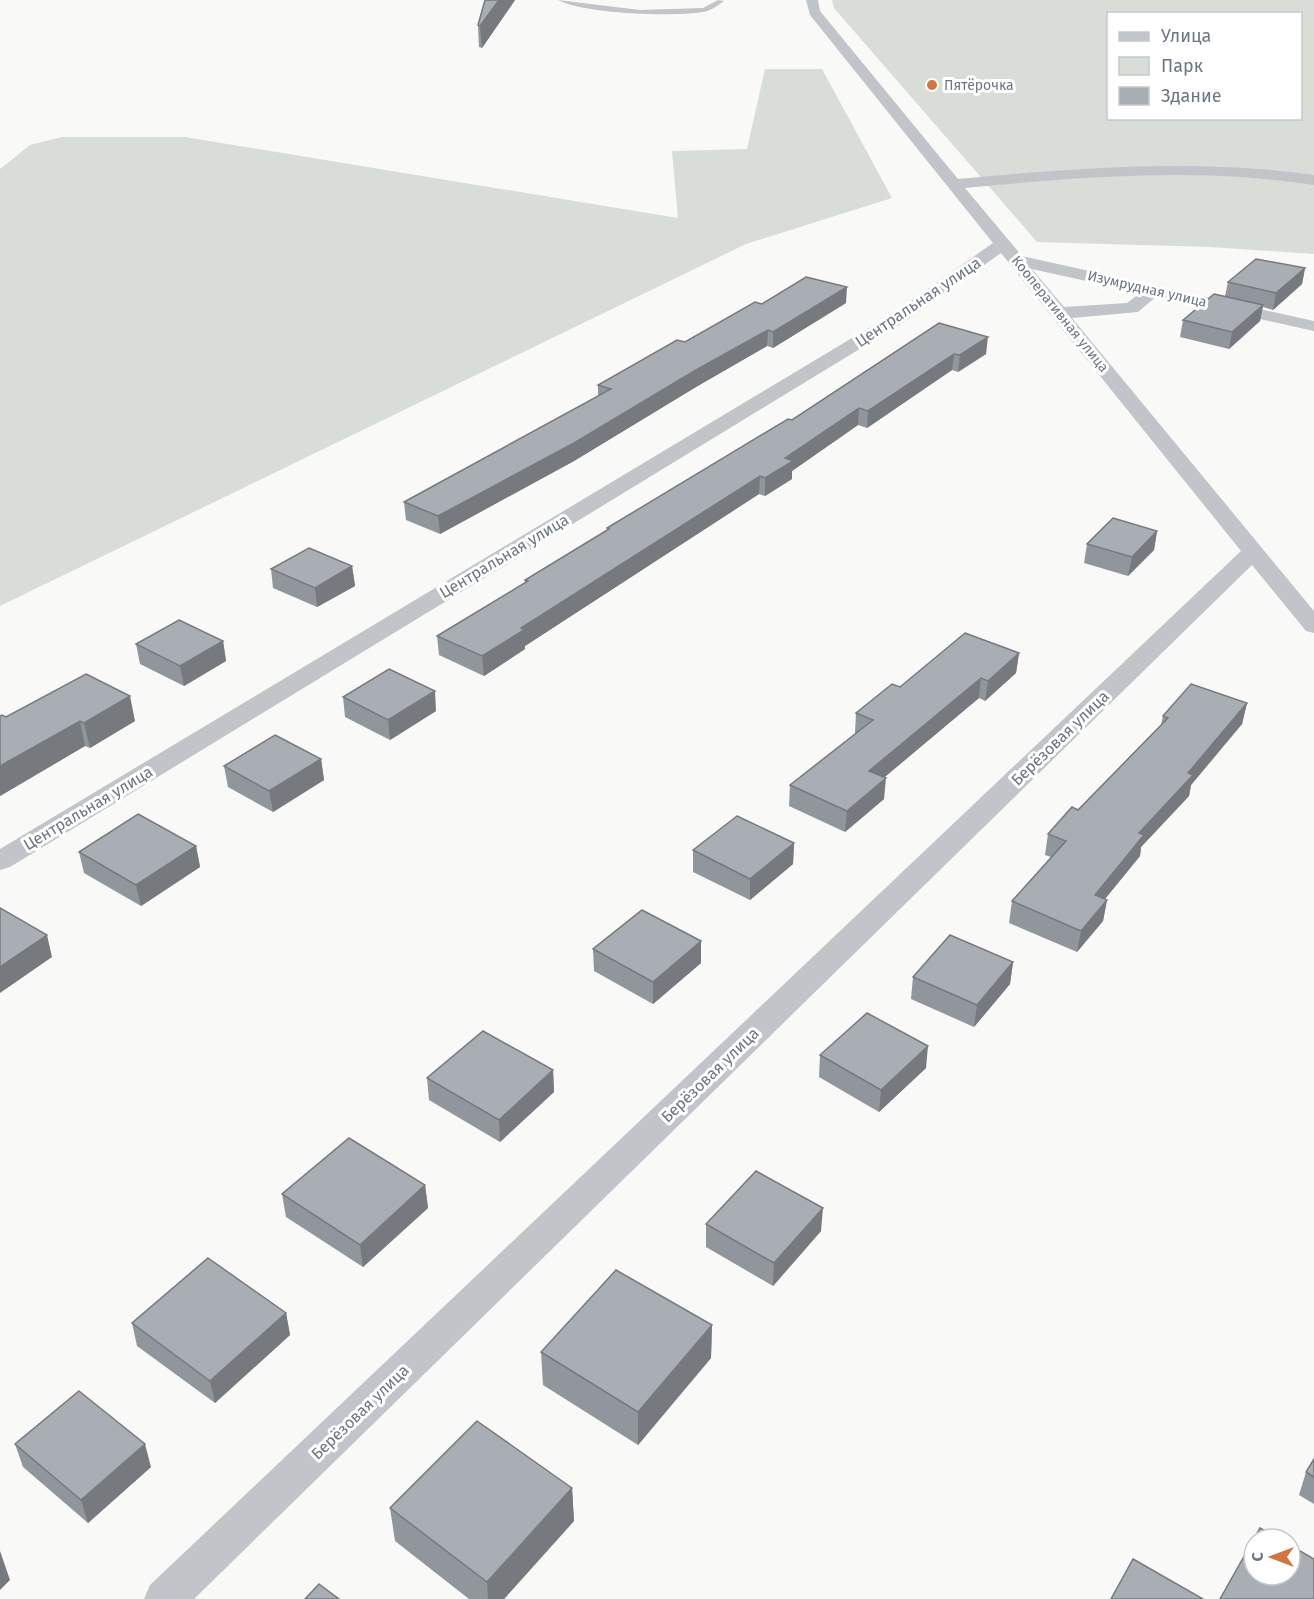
<svg xmlns="http://www.w3.org/2000/svg" width="1314" height="1599" viewBox="0 0 1314 1599" font-family="'Fira Sans',sans-serif">
<rect width="100%" height="100%" fill="#f9f9f7"/>
<g fill="#d8ddd7" fill-rule="evenodd">
<path d="M832,0h482v254l-104,-7 -173,-5 -203,-234zM1108,14h192v104h-192z"/>
<path d="M765,69h57l70,129 -146,46 -746,362v-437l30,-24 32,-8h123l493,81 -6,-67 75,-2z"/>
</g>
<g fill="none" stroke-linecap="round" stroke-linejoin="round">
<path fill="#c1c4c8" fill-rule="evenodd" d="M558,0l82,10 63,-2 15,-8 6,1c-5,4 -14,10 -21,11 -31,5 -118,2 -145,-12z"/>
<path fill="#c1c4c8" fill-rule="evenodd" d="M806,0h12l2,11 138,168c120,-11 237,-21 356,-4v10c-117,-18 -232,-8 -349,3l57,68 292,65v10l-157,-35 -19,16 -66,6 242,293v22l-8,-2 -54,-66 -1058,1034h-50l6,-14 1091,-1034 -240,-298 -97,69 -894,545 -10,3v-21l892,-535 101,-71 -183,-228zM1032,269l108,24 -13,10 -63,4z"/>
</g>
<g fill="#91969c">
<path d="M481,0h34l-33,48 -3,-1 -1,-22 7,-25z"/>
<path d="M1305,268l-3,16 -29,26 -10,-3 -3,14 -31,28 -49,-12 3,-17 42,-24 3,-14z"/>
<path d="M846,303l-73,45 -6,-2 -71,41 -122,74 -134,73 -34,-14 -2,-18 194,-106v-11l164,-81z"/>
<path d="M939,323l47,31 -28,18 -6,-2 -85,58 -9,-3 -66,46v8l-27,17 -6,-2 -234,152v3l-41,27 -45,-21 -2,-19 88,-53v-3l82,-50v-2l185,-108z"/>
<path d="M1157,531l-3,19 -26,26 -44,-13 3,-19z"/>
<path d="M352,566l3,20 -38,21 -44,-19 -2,-19z"/>
<path d="M223,641l3,20 -42,25 -44,-22 -4,-20z"/>
<path d="M1019,653l-3,20 -31,28 -6,-3 -95,79v22l-39,33 -56,-26 1,-21 66,-52h-1l1,-20 44,-26z"/>
<path d="M343,697l93,14 -46,29 -45,-23z"/>
<path d="M1247,703l-5,21 -51,61 -2,11 -48,51 -1,9 -35,43 2,1 -4,21 -26,31 -68,-29 3,-22 39,-44 -6,-2 3,-21 30,-24 83,-85 2,-9z"/>
<path d="M6,717l129,4 -45,27 -5,-2 -85,50z"/>
<path d="M321,759l3,21 -51,32 -45,-25 -4,-21z"/>
<path d="M794,843l-1,21 -43,36 -57,-28v-22z"/>
<path d="M196,846l4,21 -59,39 -57,-33 -5,-21z"/>
<path d="M701,941v22l-48,41 -59,-33 -1,-22z"/>
<path d="M1013,962l-3,22 -36,43 -63,-28 2,-22z"/>
<path d="M820,1055l106,13 -47,44 -60,-35z"/>
<path d="M553,1070l1,22 -54,50 -71,-42 -2,-22z"/>
<path d="M425,1185l3,23 -65,59 -77,-50 -4,-23z"/>
<path d="M706,1224l115,7 -48,55 -67,-39z"/>
<path d="M286,1313l4,22 -75,68 -78,-57 -5,-23z"/>
<path d="M712,1325l-1,33 -73,87 -95,-60 -2,-33z"/>
<path d="M15,1444l136,23 -63,56 -65,-56z"/>
<path d="M1314,1459v45l-15,-9 7,-23z"/>
<path d="M572,1488l2,33 -70,78h-35l-74,-58 -5,-33z"/>
</g>
<g fill="#767a7f">
<path d="M499,0h16l-33,48 -2,-22z"/>
<path d="M1305,268l-3,16 -29,26 3,-17z"/>
<path d="M847,287l-1,16 -73,45v-16z"/>
<path d="M1263,305l-3,16 -31,28 3,-17z"/>
<path d="M768,330l-1,16 -71,41 -122,74 -134,73 -2,-18z"/>
<path d="M988,337l-2,17 -28,18 2,-17z"/>
<path d="M954,354l-2,16 -85,58 1,-17z"/>
<path d="M859,408l-1,17 -66,46v8l-27,17v-18l20,-20z"/>
<path d="M760,476l-1,18 -234,152v3l-41,27 -2,-20 39,-28z"/>
<path d="M1157,531l-3,19 -26,26 4,-19z"/>
<path d="M352,566l3,20 -38,21 -2,-19z"/>
<path d="M223,641l3,20 -42,25 -4,-20z"/>
<path d="M1019,653l-3,20 -31,28 3,-20z"/>
<path d="M981,678l-2,20 -112,94 2,-21z"/>
<path d="M435,691l1,20 -46,29 -2,-20z"/>
<path d="M130,696l5,25 -45,27 -6,-25z"/>
<path d="M1247,703l-5,21 -51,61 -2,11 -48,51 -1,9 -49,60 4,-21 44,-62 49,-60z"/>
<path d="M80,721l5,25 -85,50v-30z"/>
<path d="M321,759l3,21 -51,32 -4,-21z"/>
<path d="M886,778l-2,21 -39,33 2,-21z"/>
<path d="M794,843l-1,21 -43,36v-21z"/>
<path d="M196,846l4,21 -59,39 -5,-21z"/>
<path d="M1107,900l-4,21 -26,31 4,-21z"/>
<path d="M47,935l5,22 -52,36v-26z"/>
<path d="M701,941v22l-48,41v-22z"/>
<path d="M1013,962l-3,22 -36,43 3,-22z"/>
<path d="M928,1046l-2,22 -47,44 2,-22z"/>
<path d="M553,1070l1,22 -54,50 -1,-22z"/>
<path d="M425,1185l3,23 -65,59 -3,-22z"/>
<path d="M823,1208l-2,23 -48,55 1,-23z"/>
<path d="M286,1313l4,22 -75,68 -5,-22z"/>
<path d="M712,1325l-1,33 -73,87v-33z"/>
<path d="M145,1444l6,23 -63,56 -7,-23z"/>
<path d="M572,1488l2,33 -70,78h-16l-1,-17z"/>
<path d="M0,1551l10,29 -10,10z"/>
</g>
<g fill="#a9aeb5" stroke="#767a7f" stroke-width="1.5">
<path d="M485,0h14l-19,26 -2,-1z"/>
<path d="M1256,259l49,9 -29,25 -48,-11z"/>
<path d="M806,277l41,10 -74,45 -5,-2 -72,40 -122,73 -136,73 -34,-14 207,-113 -13,-4 79,-45 8,2 70,-40 7,2z"/>
<path d="M1214,294l49,11 -31,27 -49,-12z"/>
<path d="M939,323l49,14 -28,18 -6,-1 -86,57 -9,-3 -74,50 8,3 -28,17 -5,-2 -239,152 3,2 -42,26 -45,-20 91,-55 -3,-1 84,-51 -2,-1 181,-109 4,1z"/>
<path d="M1113,518l44,13 -25,26 -45,-13z"/>
<path d="M309,548l43,18 -37,22 -44,-19z"/>
<path d="M179,620l44,21 -43,25 -44,-22z"/>
<path d="M965,633l54,20 -31,28 -7,-3 -112,93 17,7 -39,33 -57,-26 83,-65 -17,-7 36,-29 8,3z"/>
<path d="M389,669l46,22 -47,29 -45,-23z"/>
<path d="M86,674l44,22 -46,27 -4,-2 -80,45v-50l2,-1 4,2z"/>
<path d="M1191,684l56,19 -59,70 5,2 -54,58 5,2 -49,60 12,5 -26,31 -69,-30 54,-60 -18,-7 24,-27 6,3 90,-92 -5,-2z"/>
<path d="M275,735l46,24 -52,32 -45,-25z"/>
<path d="M138,814l58,32 -60,39 -57,-33z"/>
<path d="M737,816l57,27 -44,36 -57,-29z"/>
<path d="M0,908l47,27 -47,32z"/>
<path d="M642,910l59,31 -48,41 -60,-33z"/>
<path d="M950,935l63,27 -36,43 -64,-28z"/>
<path d="M867,1013l61,33 -47,44 -61,-35z"/>
<path d="M483,1031l70,39 -54,50 -72,-42z"/>
<path d="M349,1138l76,47 -65,60 -78,-51z"/>
<path d="M756,1171l67,37 -49,55 -68,-39z"/>
<path d="M208,1258l78,55 -76,68 -78,-58z"/>
<path d="M616,1270l96,55 -74,87 -97,-60z"/>
<path d="M79,1391l66,53 -64,56 -66,-56z"/>
<path d="M477,1421l95,67 -85,94 -97,-74z"/>
<path d="M1314,1459v18l-8,-5z"/>
<path d="M1260,1528l19,11h-25v36h36v-30l24,14v40h-94z"/>
<path d="M1133,1559l70,40h-92z"/>
<path d="M319,1584l20,15h-34z"/>
</g>
<circle fill="#cf7641" stroke="#fff" stroke-width="2" cx="932" cy="85" r="6"/>
<g text-anchor="middle" dominant-baseline="central" stroke-width="6" stroke-linejoin="round" paint-order="stroke">
<g font-size="14" fill="#6c7684" stroke="#fff" text-anchor="start">
<text x="944" y="85">Пятёрочка</text>
</g>
<g font-size="14" fill="#6c7684" stroke="#fff">
<text transform="translate(1147 289) rotate(13)">Изумрудная улица</text>
<text transform="translate(1060 314) rotate(51)">Кооперативная улица</text>
</g>
<g font-size="16" fill="#6c7684" stroke="#fff">
<text transform="translate(918 302) rotate(-34)">Центральная улица</text>
<text transform="translate(504 556) rotate(-31)">Центральная улица</text>
<text transform="translate(1060 738) rotate(-44)">Берёзовая улица</text>
<text transform="translate(88 808) rotate(-31)">Центральная улица</text>
<text transform="translate(710 1075) rotate(-44)">Берёзовая улица</text>
<text transform="translate(360 1412) rotate(-44)">Берёзовая улица</text>
</g>
</g>
<rect x="1107" y="12" width="195" height="108" fill="#ffffff" stroke="#c4c8ce" stroke-width="1.5"/>
<rect x="1119" y="32" width="30" height="9" fill="#c1c4c8" stroke="#c4c8ce" stroke-width="1.5"/>
<text x="1161" y="42" font-size="18" fill="#6c7684">Улица</text>
<rect x="1119" y="57" width="30" height="18" fill="#d8ddd7" stroke="#c4c8ce" stroke-width="1.5"/>
<text x="1161" y="72" font-size="18" fill="#6c7684">Парк</text>
<rect x="1119" y="87" width="30" height="18" fill="#a9aeb5" stroke="#c4c8ce" stroke-width="1.5"/>
<text x="1161" y="102" font-size="18" fill="#6c7684">Здание</text>
<g transform="translate(1272 1557) rotate(270)"><circle r="28" fill="#ffffff" stroke="#c4c8ce" stroke-width="1.5"/>
<path d="M0-4.5L10 22L0 15L-10 22Z" fill="#cf7641"/>
<text y="-9" font-size="16" font-weight="bold" text-anchor="middle" fill="#6c7684">С</text>
</g>
</svg>
